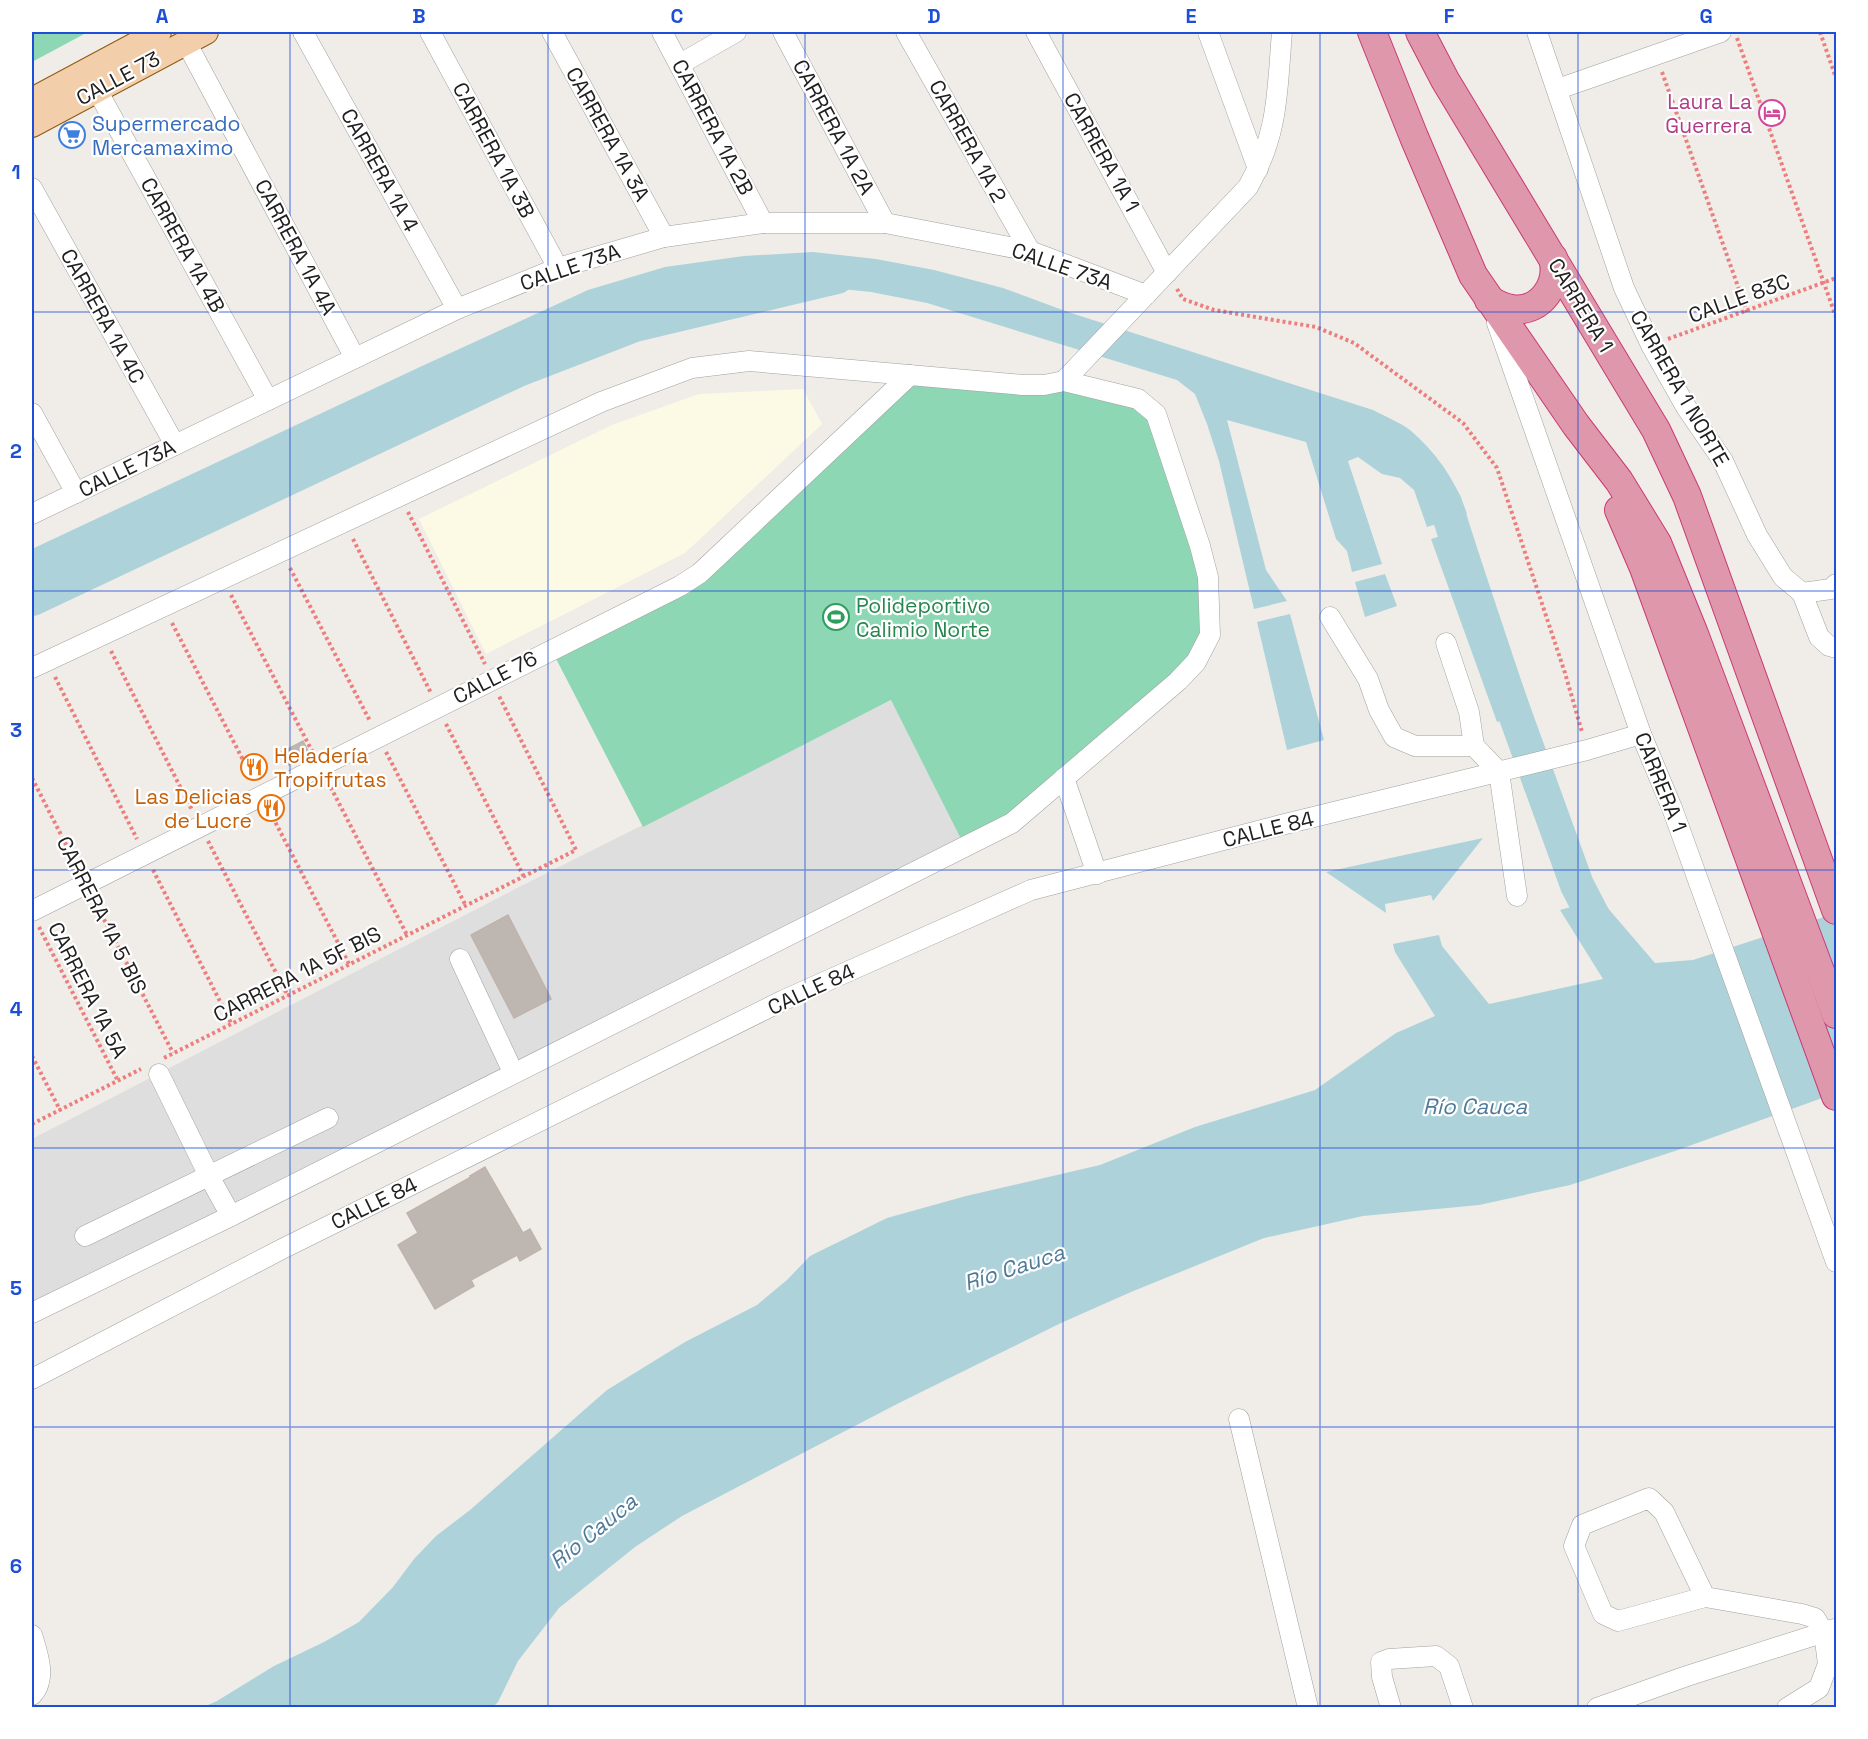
<svg xmlns="http://www.w3.org/2000/svg" width="1868" height="1739" viewBox="0 0 1868 1739" font-family="'Space Grotesk',sans-serif">
<rect width="100%" height="100%" fill="#f0ede8"/>
<path fill="#dedede" d="M892,700l72,145 -932,468v-174l495,-256z"/>
<path fill="#fcfae5" d="M803,389l19,35 -137,129 -199,101 -67,-135 193,-94 87,-31z"/>
<g fill="#8ed7b5">
<path d="M32,32h56l-56,30z"/>
<path d="M910,375l134,10 105,23 51,138 10,89 -14,27 -132,116 -100,67 -73,-145 -248,127 -92,-178 129,-63z"/>
</g>
<g fill="#add2d9">
<path d="M813,252l63,7 58,11 69,18 65,24 305,98c11,6 26,12 37,20 27,23 46,51 57,84l-40,13 -13,-37 -14,-12 -18,-4 -24,-17 -10,4 34,103 -30,8 -5,-21 -11,-12 -30,-97 -79,-22 39,150 21,31 -33,8 -35,-148 -12,-37 -12,-30 -18,-14 -250,-77 -56,-11 -59,-6 -65,4 -75,10 -72,22 -568,264v-37l390,-183 166,-76 77,-23 79,-11z"/>
<path d="M1470,527l62,186 -35,9 -66,-183z"/>
<path d="M1385,574l12,32 -32,11 -10,-35z"/>
<path d="M1290,614l34,126 -37,10 -30,-128z"/>
<path d="M1483,838l-50,63 -2,-6 -46,9 1,9 -60,-41z"/>
<path d="M1600,899l55,64 38,-3 143,-47v180l-161,58 -105,34 -91,20 -116,11 -99,22 -133,54 -70,31 -162,80 -217,113 -47,31 -76,61 -41,53 -20,41 -5,5 -292,1 16,-7 57,-35 50,-24 35,-20 34,-35 21,-28 22,-23 34,-26 137,-120 78,-48 72,-37 30,-25 23,-24 77,-38 79,-22 134,-31 95,-38 120,-37 81,-57 39,-17 -40,-64 -2,-8 46,-9 3,11 47,58 114,-25 -43,-69z"/>
</g>
<g fill="none" stroke-linecap="round" stroke-linejoin="round">
<g stroke="#add2d9" stroke-width="34">
<path d="M1430,478l15,25 23,73"/>
<path d="M32,599l484,-228 119,-46 202,-48"/>
<path d="M1500,673l77,212 30,58"/>
</g>
</g>
<g fill="#bdb6b1" stroke="#c0b3ac" stroke-width="1.5">
<path d="M303,741l7,14 -21,10 -7,-13z"/>
<path d="M508,915l43,84 -37,19 -43,-83z"/>
<path d="M485,1167l38,66 7,-4 11,20 -21,12 -3,-6 -46,25 3,6 -39,23 -37,-64 20,-12 -11,-20 64,-36 -1,-1z"/>
</g>
<g fill="none" stroke-linecap="round" stroke-linejoin="round">
<defs>
<g id="minor">
<path d="M303,32l154,277"/>
<path d="M430,32l128,236"/>
<path d="M552,32l112,205"/>
<path d="M662,32l101,191"/>
<path d="M783,32l102,191"/>
<path d="M906,32l124,219"/>
<path d="M1036,32l131,241"/>
<path d="M1208,32l50,137"/>
<path d="M1537,32l87,256 27,57 35,62 37,54 34,74 26,42 19,16 17,44 10,9 7,2"/>
<path d="M186,42l169,316"/>
<path d="M680,64l56,-32"/>
<path d="M1558,89l163,-57"/>
<path d="M97,90l171,310"/>
<path d="M32,188l143,257"/>
<path d="M1497,323l144,411 31,74 164,454"/>
<path d="M1064,381l184,-194c31,-54 29,-96 34,-155"/>
<path d="M32,413l44,80"/>
<path d="M32,514l425,-205 101,-41 106,-31 99,-14h122l145,28 116,44"/>
<path d="M1802,593l29,-4 5,-5"/>
<path d="M1330,617l38,62 11,31 15,27 21,9h59l-5,-34 -23,-69"/>
<path d="M32,668l569,-266 91,-34 57,-7 274,24h21l20,-4 74,18 18,15 44,132 8,31 2,58 -14,27 -18,19 -166,142 -781,393 -199,97"/>
<path d="M1474,746l25,26 18,124"/>
<path d="M1064,778l33,96"/>
<path d="M32,911l648,-325 20,-13 210,-198"/>
<path d="M460,959l53,113"/>
<path d="M159,1074l50,102 22,40"/>
<path d="M85,1236l243,-118"/>
<path d="M32,1379l250,-130 502,-249 247,-110 250,-65 306,-75 54,-16"/>
<path d="M1239,1419l69,289"/>
<path d="M1705,1597l-41,-85 -15,-14 -67,27 -8,21 29,68 15,7 87,-24 97,17 13,4 9,15 4,31 -9,24 -32,20"/>
<path d="M32,1635c6,19 15,44 0,60"/>
<path d="M1391,1708l-9,-31 -1,-15 8,-3 47,-3 13,10 14,42"/>
<path d="M1597,1708l90,-32 147,-47"/>
</g>
<g id="major">
<path d="M32,100l127,-68"/>
<path d="M32,125l174,-93"/>
</g>
<g id="highway">
<path d="M1372,32l42,105 59,138 103,150 43,56 38,62 37,91 142,380"/>
<path d="M1420,32l25,48 211,350 31,66 149,414"/>
<path d="M1489,300c7,4 14,8 23,9 29,4 48,-25 41,-51"/>
<path d="M1619,510l25,58 192,528"/>
</g>
</defs>
<use href="#minor" stroke="#a1a1a1" stroke-width="21"/>
<use href="#major" stroke="#8d5a0f" stroke-width="26"/>
<use href="#highway" stroke="#ca3976" stroke-width="30"/>
<g stroke="#ec7f7d" stroke-width="4" stroke-dasharray="3 3" stroke-linecap="butt">
<path d="M1820,32l16,46"/>
<path d="M1737,38l99,279"/>
<path d="M1662,72l85,240"/>
<path d="M1177,289l6,10 31,11 102,17 38,16 109,80 34,45 68,205 17,59"/>
<path d="M1668,339l168,-61"/>
<path d="M408,512l77,152"/>
<path d="M353,539l78,154"/>
<path d="M290,568l80,153"/>
<path d="M231,595l81,156"/>
<path d="M172,623l82,158"/>
<path d="M111,651l81,159"/>
<path d="M55,677l82,162"/>
<path d="M446,724l78,153"/>
<path d="M386,752l80,154"/>
<path d="M32,778l46,90"/>
<path d="M328,782l79,153"/>
<path d="M270,812l79,152"/>
<path d="M208,841l80,155"/>
<path d="M153,870l78,153"/>
<path d="M93,898l80,155"/>
<path d="M39,927l79,154"/>
<path d="M32,1056l28,54"/>
<path d="M164,1058l412,-208 -77,-154"/>
<path d="M32,1124l109,-55"/>
</g>
<use href="#minor" stroke="#fff" stroke-width="20"/>
<use href="#major" stroke="#f3ceaa" stroke-width="24"/>
<use href="#highway" stroke="#df98ab" stroke-width="28"/>
</g>
<path fill="none" stroke="#1d4ed8" stroke-width="1.5" stroke-opacity="0.55" d="M290,32v1676M548,32v1676M805,32v1676M1063,32v1676M1320,32v1676M1578,32v1676M32,312h1804M32,591h1804M32,870h1804M32,1148h1804M32,1427h1804"/>
<defs>
<symbol id="hotel-ring" viewBox="-11 -11 22 22"><circle r="9.5" fill="#fff" stroke="#d1479c" stroke-width="1.5"/><path d="M-6-4.5h1.5V1H6V5H4.5V3h-9V5H-6ZM-4 0a1.8 1.8 0 1 1 3.6 0ZM.5 0V-2.5h3Q6-2.5 6 0Z" fill="#d1479c"/></symbol>
<symbol id="supermarket-ring" viewBox="-11 -11 22 22"><circle r="9.5" fill="#fff" stroke="#3f7fe0" stroke-width="1.5"/><path d="M-6-5.5h2.5l.6 2H6L4.5 2H-2.5L-4.4-4H-6ZM-1.5 3.2a1.3 1.3 0 1 0 .1 0ZM3 3.2a1.3 1.3 0 1 0 .1 0Z" fill="#3f7fe0"/></symbol>
<symbol id="stadium-ring" viewBox="-11 -11 22 22"><circle r="9.5" fill="#fff" stroke="#2e9e5b" stroke-width="1.5"/><path d="M0-5a6.5 5 0 1 0 0 10a6.5 5 0 1 0 0-10ZM-3.5-1.8h7v3.6h-7Z" fill="#2e9e5b"/></symbol>
<symbol id="restaurant-ring" viewBox="-11 -11 22 22"><circle r="9.5" fill="#fff" stroke="#e8710a" stroke-width="1.5"/><path d="M-5-6h1v4h1v-4h1v4h1v-4h1v5L-1.5 .5V6h-2V.5L-5-1ZM5-6V6H3V1.5H1.5Q1.5-4 5-6Z" fill="#e8710a"/></symbol>
</defs>
<g fill-rule="evenodd">
<use href="#hotel-ring" x="1757" y="98" width="30" height="30"/>
<use href="#supermarket-ring" x="57" y="120" width="30" height="30"/>
<use href="#stadium-ring" x="821" y="602" width="30" height="30"/>
<use href="#restaurant-ring" x="239" y="752" width="30" height="30"/>
<use href="#restaurant-ring" x="256" y="793" width="30" height="30"/>
</g>
<g text-anchor="middle" dominant-baseline="central" stroke-width="4.5" stroke-linejoin="round" paint-order="stroke">
<g font-size="21" fill="#202020" stroke="#fff">
<text transform="translate(118 78) rotate(-28)">CALLE 73</text>
<text transform="translate(713 127) rotate(62)">CARRERA 1A 2B</text>
<text transform="translate(834 127) rotate(62)">CARRERA 1A 2A</text>
<text transform="translate(608 134) rotate(61)">CARRERA 1A 3A</text>
<text transform="translate(968 141) rotate(61)">CARRERA 1A 2</text>
<text transform="translate(494 150) rotate(62)">CARRERA 1A 3B</text>
<text transform="translate(1102 152) rotate(61)">CARRERA 1A 1</text>
<text transform="translate(380 170) rotate(61)">CARRERA 1A 4</text>
<text transform="translate(183 245) rotate(61)">CARRERA 1A 4B</text>
<text transform="translate(296 247) rotate(62)">CARRERA 1A 4A</text>
<text transform="translate(1062 266) rotate(19)">CALLE 73A</text>
<text transform="translate(570 267) rotate(-19)">CALLE 73A</text>
<text transform="translate(1739 298) rotate(-20)">CALLE 83C</text>
<text transform="translate(1581 305) rotate(59)">CARRERA 1</text>
<text transform="translate(103 316) rotate(61)">CARRERA 1A 4C</text>
<text transform="translate(1680 388) rotate(60)">CARRERA 1 NORTE</text>
<text transform="translate(127 468) rotate(-26)">CALLE 73A</text>
<text transform="translate(495 677) rotate(-27)">CALLE 76</text>
<text transform="translate(1661 782) rotate(68)">CARRERA 1</text>
<text transform="translate(1268 829) rotate(-14)">CALLE 84</text>
<text transform="translate(102 915) rotate(63)">CARRERA 1A 5 BIS</text>
<text transform="translate(297 974) rotate(-27)">CARRERA 1A 5F BIS</text>
<text transform="translate(811 989) rotate(-25)">CALLE 84</text>
<text transform="translate(88 990) rotate(63)">CARRERA 1A 5A</text>
<text transform="translate(374 1203) rotate(-26)">CALLE 84</text>
</g>
<g font-size="21" fill="#b23c85" stroke="#fff" text-anchor="end">
<text x="1752" y="101">Laura La<tspan x="1752" dy="24">Guerrera</tspan></text>
</g>
<g font-size="21" fill="#366cbe" stroke="#fff" text-anchor="start">
<text x="92" y="123">Supermercado<tspan x="92" dy="24">Mercamaximo</tspan></text>
</g>
<g font-size="21" fill="#27864d" stroke="#fff" text-anchor="start">
<text x="856" y="605">Polideportivo<tspan x="856" dy="24">Calimio Norte</tspan></text>
</g>
<g font-size="21" fill="#c56008" stroke="#fff" text-anchor="start">
<text x="274" y="755">Heladería<tspan x="274" dy="24">Tropifrutas</tspan></text>
<text x="252" y="796" text-anchor="end">Las Delicias<tspan x="252" dy="24">de Lucre</tspan></text>
</g>
<g font-size="22" font-style="italic" fill="#4f7998" stroke="#fff">
<text x="1475" y="1106">Río Cauca</text>
<text transform="translate(1014 1267) rotate(-18)">Río Cauca</text>
<text transform="translate(593 1531) rotate(-39)">Río Cauca</text>
</g>
</g>
<rect width="1868" height="1739" fill="none" stroke="#ffffff" stroke-width="66"/>
<rect x="33" y="33" width="1802" height="1673" fill="none" stroke="#1d4ed8" stroke-width="2"/>
<g font-size="20" text-anchor="middle" font-weight="bold" fill="#1d4ed8">
<text x="162" y="23">A</text>
<text x="419" y="23">B</text>
<text x="677" y="23">C</text>
<text x="934" y="23">D</text>
<text x="1191" y="23">E</text>
<text x="1449" y="23">F</text>
<text x="1706" y="23">G</text>
<text x="16" y="179">1</text>
<text x="16" y="458">2</text>
<text x="16" y="737">3</text>
<text x="16" y="1016">4</text>
<text x="16" y="1295">5</text>
<text x="16" y="1573">6</text>
</g>
</svg>
